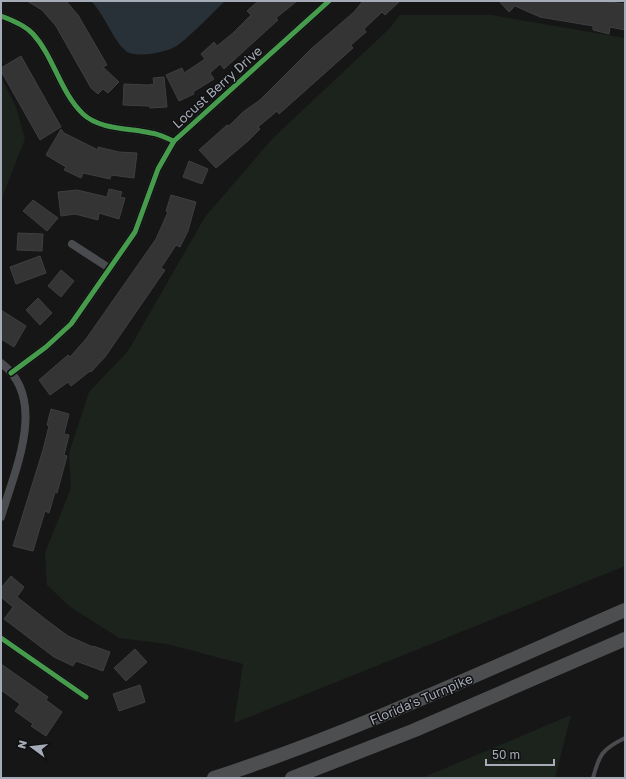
<svg xmlns="http://www.w3.org/2000/svg" width="626" height="779" viewBox="0 0 626 779" font-family="'Golos Text',sans-serif">
<rect width="100%" height="100%" fill="#161616"/>
<g fill="#1c231d">
<path d="M400,15h91l134,23v528l-391,157 9,-59 -76,-20 -48,-6 -50,-32 -22,-21 -2,-32 26,-65 -2,-35 20,-61 39,-41 77,-134 68,-79 116,-109z"/>
<path d="M1,77l15,30 9,32 -22,56 -2,18z"/>
<path d="M571,715l-16,63h-133z"/>
</g>
<path fill="#293138" d="M91,1h134c-15,14 -30,31 -47,44 -9,7 -42,14 -52,6 -14,-12 -21,-36 -35,-50z"/>
<g fill="#343435" stroke="#3e3f42">
<path d="M27,1h39l12,14 29,50 -4,2 16,15 -11,11 -5,-4 -5,5 -7,-6 -35,-62 -14,-16z"/>
<path d="M258,1h39l-21,17 2,2 -54,49 -4,-5 -10,9 4,6 -21,13 1,2 -15,7 -13,-26 16,-7 2,5 21,-14 -4,-5 13,-12 3,4 16,-13 18,-18 -4,-4z"/>
<path d="M363,1h37l-15,14 -3,-3 -18,17 2,3 -15,13 2,3 -74,66 -2,-3 -19,16 2,2 -12,12 -32,27 -17,-18 28,-25 2,1 14,-14 17,-12 51,-51 43,-37z"/>
<path d="M499,1h103l23,3v26l-15,-3 -1,7 -16,-4v-4l-53,-9 -25,-11 -6,6z"/>
<path d="M21,56l40,71 -21,13 -39,-69v-3z"/>
<path d="M164,77l3,30 -17,1 -1,-2 -26,-1 1,-21 24,1 6,-1 -1,-6z"/>
<path d="M61,129l3,4 34,17v-3l21,5 18,1 -3,25 -23,-3 -1,4 -27,-6 -2,5 -17,-8 2,-3 -20,-12z"/>
<path d="M189,161l19,8 -6,15 -19,-7z"/>
<path d="M109,189l13,3 -2,5 5,1 -6,21 -20,-6 -1,7 -23,-6 -14,2 -3,-24 19,-2 30,7z"/>
<path d="M171,195l25,7 -8,29 -8,16 -4,-2 -15,23 4,2 -60,87 -14,15 -1,-1 -19,15 -3,-4 -18,13 -11,-15 29,-25 2,2 16,-18 70,-100 12,-27 -2,-1z"/>
<path d="M33,200l25,18 -11,13 -24,-20z"/>
<path d="M18,233l25,1 -1,17 -25,-1z"/>
<path d="M40,256l6,17 -30,11 -6,-17z"/>
<path d="M61,270l13,11 -13,16 -13,-11z"/>
<path d="M38,298l14,15 -12,12 -14,-15z"/>
<path d="M1,310l25,16 -12,21 -13,-8z"/>
<path d="M51,409l18,5 -5,20 5,1 -5,20 3,1 -10,37 -2,-1 -6,21 -4,-2 -12,40 -20,-5 30,-96 6,-24 -2,-1z"/>
<path d="M11,576l13,11 -7,10 32,25 19,14 25,11v-1l17,6 -7,19 -27,-10 -3,5 -19,-9 -50,-38 9,-12 -12,-10v-9z"/>
<path d="M135,649l12,13 -21,19 -12,-13z"/>
<path d="M1,664l47,33 -2,3 16,12 -16,24 -15,-10 2,-2 -18,-13 5,-7 -19,-14z"/>
<path d="M140,685l5,17 -26,9 -6,-17z"/>
</g>
<g fill="none" stroke-linecap="round" stroke-linejoin="round">
<path stroke="#4a4b4f" stroke-width="4" d="M593,778c6,-23 9,-29 32,-40"/>
<g stroke="#4a4b4f" stroke-width="8">
<path d="M1,16c11,4 24,9 32,18 21,23 27,58 50,80 17,16 47,14 68,19 8,1 15,5 23,8"/>
<path d="M72,244l37,24"/>
<path d="M1,363c48,36 13,109 0,154"/>
<path d="M11,373l35,-26 25,-23 64,-92 23,-63 16,-28 155,-140"/>
<path d="M1,638l85,59"/>
</g>
<g stroke="#4d4e50" stroke-width="14">
<path d="M214,778c141,-46 275,-109 411,-168"/>
<path d="M292,778l123,-48 210,-91"/>
</g>
<defs>
<g id="cycleway">
<path d="M1,16c11,4 24,9 32,18 21,23 27,58 50,80 17,16 47,14 68,19 8,1 15,5 23,8"/>
<path d="M11,373l35,-26 25,-23 64,-92 23,-63 16,-28 155,-140"/>
<path d="M1,638l85,59"/>
</g>
</defs>
<use href="#cycleway" stroke="#101012" stroke-width="8"/>
<use href="#cycleway" stroke="#469c4c" stroke-width="5"/>
</g>
<g text-anchor="middle" dominant-baseline="central" stroke-width="3" stroke-linejoin="round" paint-order="stroke">
<g font-size="13" fill="#a6acb7" stroke="#101012">
<text transform="translate(217 87) rotate(-42)">Locust Berry Drive</text>
<text transform="translate(421 699) rotate(-23)">Florida's Turnpike</text>
</g>
</g>
<rect width="626" height="779" fill="none" stroke="#a6acb7" stroke-width="4"/>
<g transform="translate(32 747) rotate(285)" stroke="#101012" stroke-width="3" paint-order="stroke">
<path d="M0-3L7 15L0 10L-7 15Z" fill="#a6acb7"/>
<text y="-6" font-size="11" font-weight="bold" text-anchor="middle" fill="#a6acb7">N</text>
</g>
<path d="M486 759v6h68v-6" fill="none" stroke="#a6acb7" stroke-width="2"/>
<text x="492" y="759" font-size="12" fill="#a6acb7" stroke="#101012" stroke-width="3" paint-order="stroke">50 m</text>
</svg>
